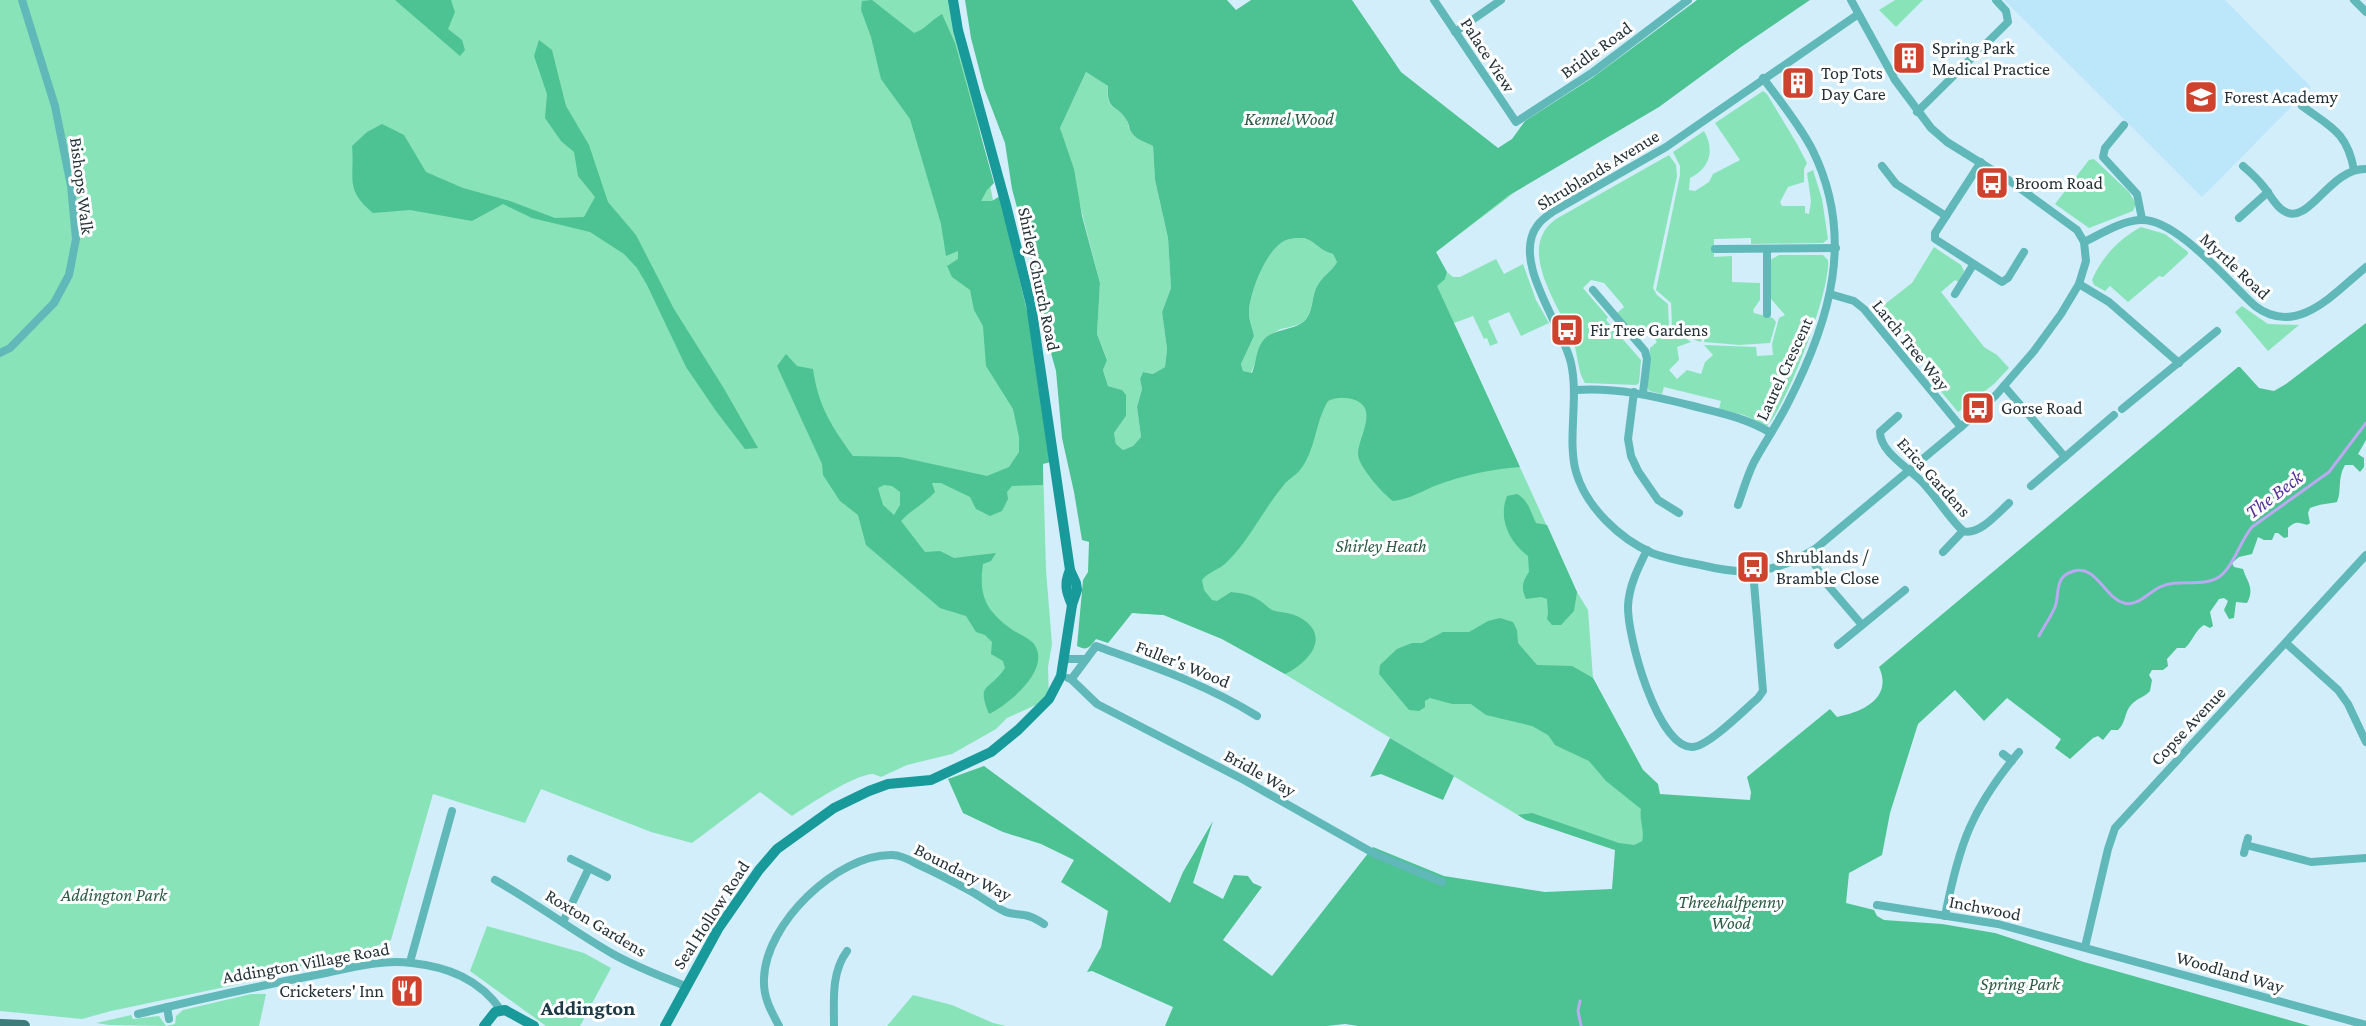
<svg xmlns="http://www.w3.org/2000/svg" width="2366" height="1026" viewBox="0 0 2366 1026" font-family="'Crimson Pro',serif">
<rect width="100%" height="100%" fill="#d3eefb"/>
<path fill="#bce6fa" d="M2004,0h221l86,87 -109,110z"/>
<g fill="#89e3b9">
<path d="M0,0h955l88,464 3,106 6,74 -4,23 1,32 -42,19 -11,11 -44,25 -45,11 -26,12c-3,-1 -6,-3 -9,-3 -18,1 -64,31 -80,42l-32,-24 -68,51 -41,-11 -110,-43 -16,34 -92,-29 -42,146 -54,22 -42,5 -46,15 -138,29 -29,8 -82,-8z"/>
<path d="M1895,0h28l-27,27 -17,-17z"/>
<path d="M1086,72l22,14c-3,26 10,18 19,35 2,3 1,6 3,9 4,9 15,12 23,16l2,34 13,58 3,50 -9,24 5,37 -2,18 -12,7 -10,-2 -3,7 2,10 -5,18 4,30 -8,9 -10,4 -7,-6 -2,-11 12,-17 -4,-26 -14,-4 -5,-16 4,-11 -10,-25 3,-51 -40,-155z"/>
<path d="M1763,91l4,3 30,50 10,19 -3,6v13l-16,5 -8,15 2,4h23v7l4,1 2,-13 -4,-28 6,-3 9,29 6,40 -5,4 -72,1v-6l-37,1v18l18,-1v26l28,1v17l-7,10 1,3 19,5 3,4 -6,21 -31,2 -35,-3 3,-15 -2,-1 -4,16c-11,-3 -18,-10 -29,-15l-1,-24 -15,-13 24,-115v-9l-7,-14 31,-21c11,19 6,37 -14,47l-1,12 6,1 14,-9 4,-8 27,-14 -25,-37z"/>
<path d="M1669,155l7,10 1,11 -24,112 4,7 11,9 1,23 22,15 -14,5 2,13 -10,10 8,9 10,-9 14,4 4,-12 8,-7 -9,-10 52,2 1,9 16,-1 -1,-11 7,-26 6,-3 -14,-16 -1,-39 9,-5h44l5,5c3,30 -40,143 -61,166l-23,-11 -25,-6 2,-8 -57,-14 -2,7 -13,-3 -2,-5 3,-38 7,-6 -8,-11 -9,4 -6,-1 -17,-21 7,-6 -2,-3 -18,-21 -13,-3 -8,8 25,29 -2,3 35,40 -2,23 -3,2 -51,-2c-8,-12 -7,-31 -13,-45 -13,-33 -57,-90 -16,-119z"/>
<path d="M2094,159l35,33 7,12 -3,7 -44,17 -34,-24 34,-44z"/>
<path d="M1514,193l-78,59 9,27 2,-7 6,5h7l36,-18 8,15 19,-10 13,36 13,23 -28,13 -12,-24 -21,9 10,22 -8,3 -3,-8 -3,1 -11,-23 -19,7 123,269 11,18 5,68 50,92 15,14 -16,57 -8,4 -19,5 -89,-30 -253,-153 -51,-28 -59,-24 -31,-2 -24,30 233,-356z"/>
<path d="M2141,227l24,7 23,18v2l-25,23 -4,-1 -31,26 -18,-16 -5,5 -11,-6 -2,-5c9,-22 28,-42 49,-53z"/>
<path d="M1304,238c11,3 16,13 29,16l4,8c-5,9 -13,13 -18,21 -8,11 -5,24 -12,35 -8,11 -23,7 -33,15 -16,13 -16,24 -23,40l-8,-2 -2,-7 13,-28c-1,-7 -5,-15 -5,-23 0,-19 16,-59 32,-70 7,-5 14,-5 23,-5z"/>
<path d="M1934,247l27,18 3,6 -5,11 -4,-2 -14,12 43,55 13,8 12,13 -15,16 -36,28 -34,-41 4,-4 -26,-33 -6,4 -20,-27 36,-28z"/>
<path d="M2242,306l26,18 31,1 -31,26 -33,-39z"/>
<path d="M487,926l97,27 27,15 -31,58h-34l-76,-55z"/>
<path d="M251,994h15l-7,32h-93l9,-2 1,-8 7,-6z"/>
<path d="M913,995l39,10 41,18 13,3h-119z"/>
<path d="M131,1015l2,4 26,-3 7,10 -57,-1 -13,-2z"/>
</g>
<g fill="#4dc292" fill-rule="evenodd">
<path d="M395,0h56l4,12 -7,17 14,11 3,10 -5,6z"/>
<path d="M872,0l42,33c12,-4 17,-13 28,-19l13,29 39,140 -7,7 -6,11h11l8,-5 30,128 21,138 -8,2v21l-31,1 -5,6 1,7 -6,12 -12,5 -14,-7 -6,-12 -29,-14h-9l3,9c-11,12 -24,18 -34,29l24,31 15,-1 14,7 42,-5 -5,8 -8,3c-5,33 4,48 31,67 6,3 16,8 20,13 18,25 -25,60 -45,70 -13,-32 0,-22 16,-46l-2,-7 -12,-7 1,-12 -7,-7 -9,-3 -10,-16 -26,-8 -74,-63 -8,-30 -18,-14 -17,-26 -1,-11 -45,-98 9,-12 11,12 16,3c5,37 19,58 40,87l47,1 87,19 22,-9 10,-15v-15l-6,-28 -27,-43 -3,-40 -9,-16 -4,-20 -18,-13 -5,-11 11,-7v-8l-12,5 -5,-32 -31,-105 -29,-40 -10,-42 -10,-27 1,-9zM884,485l8,1 8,6v13l-6,10 -11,-10 -5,-17z"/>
<path d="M965,0h262l9,10 15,-10h101l49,72 97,76 14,-9 13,-18 67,-43 105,-78h113l-69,47 -82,60 -151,89 -72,56 11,20 -2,7 -8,7 83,181c-28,2 -56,8 -83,18 -15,6 -27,14 -44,16 -10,-7 -35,-35 -35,-47 0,-17 21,-45 -3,-54 -9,-3 -18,-3 -27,1 -13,21 -12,49 -28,69 -5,6 -13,10 -17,16 -20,24 -33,53 -55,75 -8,9 -19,10 -26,19l2,10 8,10 5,1 14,-9c9,1 18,2 26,7 6,3 10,8 15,11 9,3 18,2 27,7 33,18 11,45 -14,57l-63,-35 -58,-24 -32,-2 -24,30 -12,-4c-7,9 -9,12 -19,7l6,-66 5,-8 1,-30 -7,-2 -8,-48 -12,-54 -6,-67 -7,-25 -7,-47 -30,-110 -7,-46 -21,-55 -13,-50zM1086,72l22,14c-2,26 10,18 19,35 1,0 3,9 3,9 4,9 15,12 23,16l2,34 13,58 3,50 -9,24 5,37 -2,18 -12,7 -10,-2 -3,7 2,10 -5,18 4,30 -8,9 -10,4 -7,-6 -2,-11 12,-17v-21l-4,-5 -14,-4 -5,-16 4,-10 -10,-26 3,-51 -18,-67 -8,-47 -14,-41zM1304,238c11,3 16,13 29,16l4,8c-5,9 -13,13 -18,21 -8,11 -5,25 -12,35 -10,14 -35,9 -45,24 -6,9 -6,21 -10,31l-9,-2 -2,-7 13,-28c-1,-7 -5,-15 -5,-23 0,-19 16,-59 32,-70 7,-5 14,-5 23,-5z"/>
<path d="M539,40l13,10 14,56 23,39 19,57 28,33 38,74 49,78 35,61 -13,1 -29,-38 -30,-44 -39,-82 -10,-17 -13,-14 -34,-22 -58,-14 -29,-14 -31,17 -62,-11 -37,3c-29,-24 -18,-35 -21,-67l15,-14 15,-8 22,11 22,37 37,16 47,13 45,17 29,-1 11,-20 -17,-21 -4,-24 -13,-11 -16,-23 2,-24 -13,-38z"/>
<path d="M2366,323v117l-8,14 6,4v9l-4,5 -7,-7h-8c-8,14 -3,25 -8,37 -10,2 -17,2 -27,6l-2,5 2,10 -3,2c-9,-3 -12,-4 -19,3v9l-4,1 -6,-5h-3l-3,7h-8l-6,-3 -6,17 -13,3 -7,6 2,4 9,2c4,13 12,19 4,34l-11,-1 -2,16 -5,1 -5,-9 4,-9 -4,-3 -5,1 -9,13 3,14 -3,2 -6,-3c-8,4 -12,17 -19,23h-8l-10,11 1,7 -5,4h-11l-3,5 3,5 -2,11c-5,6 -13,7 -19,14 -7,8 -5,18 -13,25h-7l-8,10 -5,-4 -5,2 -23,21 -15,-11 6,-9 -54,-41 -23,23 -29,-31 -37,34 -28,89 -8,42 -33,18 -3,30 28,7 3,6 7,4 58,4 53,9 89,29 226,64h-952l-13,-2 -18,2h-162l8,-19 -81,-36 -5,1 14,-25 7,-36 -47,-29 13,-22 -33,-16 -38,-12 -40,-19 -15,-34 36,-13 186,137 13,-31 30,-51 -20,62 30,16 11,-24 14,1 5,7 9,4 -39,53 49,36 101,-129 71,29 101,16 67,-3 3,-39 -89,-30 -8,-5 14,-2 87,30 15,2 8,-4c3,-11 -3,-20 -1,-32l-35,-28 -17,-20 -34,-16 -7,-10 -16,-9 -46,-11 -15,-11h-19l-22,-6 -5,3v6l-6,4 -10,-1 -30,-36 1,-9 17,-16 15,-6h10l21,-11h26l19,-11 12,-3 13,4 4,8 1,13 19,22 35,1 21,12 50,92 15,14 2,10 90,6 1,-8 -4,-15 83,-68 7,8c26,-5 56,-19 42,-50l359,-300h2l19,21 15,3 12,-7z"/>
<path d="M1517,494c12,7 13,17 19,29l11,2 30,67 -3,19 -13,14h-9l-5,-6 1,-6 -1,-14 -6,-2 -15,2c-5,-11 -4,-17 3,-27l-1,-16c-19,-14 -30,-37 -21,-60z"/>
<path d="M1390,738l64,38 -11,24 -62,-26 -11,3z"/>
</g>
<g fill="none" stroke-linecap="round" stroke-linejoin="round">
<g stroke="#b9aaf2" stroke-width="3">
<path d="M2039,636c5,-10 12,-19 16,-29 5,-13 -1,-29 16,-35 25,-10 33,26 53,31 13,4 25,-11 36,-16 18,-9 42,1 59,-10 15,-11 21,-36 33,-50l77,-55 37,-49"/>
<path d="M1580,1001l-2,10 3,15"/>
</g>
<g stroke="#60b8b8" stroke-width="8">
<path d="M1434,0l82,122 77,-50 95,-72"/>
<path d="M1851,0l44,80 36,48 16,14 63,39 67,49 7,12 2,19 -7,23 -18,30 -27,37 -38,44 -35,32 -146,122c-19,12 -42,21 -64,22 -17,1 -34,-2 -50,-6 -16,-3 -33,-6 -49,-12 -32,-14 -66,-46 -76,-81 -9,-33 3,-73 -5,-109 -8,-37 -60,-101 -34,-137 4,-6 11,-11 17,-15l112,-64 191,-132"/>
<path d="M2354,0l12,12"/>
<path d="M1455,32l46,-32"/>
<path d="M2302,106c29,21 45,26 52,64"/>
<path d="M1917,112l91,-90 -2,-11 -10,-11"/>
<path d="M2124,125l-19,23 -2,9 34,37 5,25"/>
<path d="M1981,162l-46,71v6l67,43 6,-4 16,-26"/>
<path d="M1882,166l14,18 50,32"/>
<path d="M2243,166c7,6 14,12 20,20 7,8 12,20 21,25 25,16 45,-43 82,-42"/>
<path d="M2239,218l29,-26"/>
<path d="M2084,242c17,-8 37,-21 56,-22 36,-3 89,63 115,86 42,32 79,-13 111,-39"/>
<path d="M1715,249l121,-1"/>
<path d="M1767,249v65"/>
<path d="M2079,284l30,18 70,61"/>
<path d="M1593,290l52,61 2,8 -4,34"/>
<path d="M1830,294l24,7 10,8 97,118"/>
<path d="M1955,294l18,-29"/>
<path d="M0,353l10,-5 44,-45 15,-28 7,-36 -5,-53 -16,-80 -33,-106"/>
<path d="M2004,386l61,71"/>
<path d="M1575,390c42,-3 78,6 118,16 28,7 53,12 78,27"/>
<path d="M1634,392l-6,47 3,17 7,15 20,29 21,13"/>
<path d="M2122,409l95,-78"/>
<path d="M1898,416l-18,16c0,21 32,38 44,52 14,15 24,33 39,47"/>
<path d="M2031,486l83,-71"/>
<path d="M1738,505c5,-14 9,-29 16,-43 11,-20 24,-39 34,-59 42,-82 68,-166 24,-254 -13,-25 -32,-48 -49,-71"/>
<path d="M1647,550c-9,18 -18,36 -19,56 -1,29 29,141 64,141 16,0 53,-38 66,-49l5,-7 -10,-120"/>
<path d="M1943,552l20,-21c16,5 35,-18 46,-28"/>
<path d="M1808,553l18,30 36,42"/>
<path d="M2286,643l52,47 10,14 18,38"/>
<path d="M1838,645l67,-55"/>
<path d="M1063,659h23"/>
<path d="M1068,678l3,1 2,-2 23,-31c55,20 110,38 161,70"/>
<path d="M1071,679l26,25 147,76 131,74 67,28"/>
<path d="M2003,754l9,7"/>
<path d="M2246,845l65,17 55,-4"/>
<path d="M2244,853l4,-15"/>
<path d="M571,859l36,18"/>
<path d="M495,880c41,23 78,51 118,74 23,13 48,22 72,32"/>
<path d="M1877,905l121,19 368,101"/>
<path d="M1945,916c14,-71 26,-107 74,-164"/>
<path d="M563,922l26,-54"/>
<path d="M2085,947l23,-98 7,-21 251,-273"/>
<path d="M410,962l42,-151"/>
<path d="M167,1007l2,12"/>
<path d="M138,1014c62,-15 125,-29 188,-41 27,-6 58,-14 86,-10 36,4 67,16 89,47"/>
<path d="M779,1026c-8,-15 -16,-29 -15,-47 1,-55 73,-125 128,-124 8,0 18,5 25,9 20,9 39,19 57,29 10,6 21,14 32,19 5,2 12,2 18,3 7,1 14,5 20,9"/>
<path d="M834,1026c0,-26 -3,-53 13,-75"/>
</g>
<g stroke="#18999a" stroke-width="10">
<path d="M1070,570c-6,14 -4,21 2,35"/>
<path d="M484,1026l11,-14 10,-2 29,16"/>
<path d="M665,1026l53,-97 41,-59 18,-21 57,-41 35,-17 19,-7 43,-4 60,-28 27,-22 31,-31 12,-23 11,-71 5,-15 -1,-7 -6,-13 -39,-265 -25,-100 -48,-175 -5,-30"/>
</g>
<path stroke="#3e7c7c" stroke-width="12" d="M0,1025l24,1"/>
</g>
<defs>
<symbol id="building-square" viewBox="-11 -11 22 22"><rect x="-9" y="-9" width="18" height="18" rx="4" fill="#ce422e" stroke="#fff"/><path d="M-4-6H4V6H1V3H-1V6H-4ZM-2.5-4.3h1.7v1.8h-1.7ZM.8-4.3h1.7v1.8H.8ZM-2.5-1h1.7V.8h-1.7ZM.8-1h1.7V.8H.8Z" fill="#fff"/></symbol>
<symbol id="school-square" viewBox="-11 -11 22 22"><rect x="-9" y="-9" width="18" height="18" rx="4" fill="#ce422e" stroke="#fff"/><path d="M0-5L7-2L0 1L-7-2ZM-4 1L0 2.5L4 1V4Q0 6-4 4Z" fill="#fff"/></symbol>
<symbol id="bus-square" viewBox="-11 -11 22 22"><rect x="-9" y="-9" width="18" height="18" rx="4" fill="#ce422e" stroke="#fff"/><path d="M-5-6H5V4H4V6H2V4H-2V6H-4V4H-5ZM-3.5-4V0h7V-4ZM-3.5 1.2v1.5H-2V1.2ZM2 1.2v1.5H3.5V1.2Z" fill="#fff"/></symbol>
<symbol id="restaurant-square" viewBox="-11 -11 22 22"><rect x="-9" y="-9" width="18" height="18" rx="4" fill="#ce422e" stroke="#fff"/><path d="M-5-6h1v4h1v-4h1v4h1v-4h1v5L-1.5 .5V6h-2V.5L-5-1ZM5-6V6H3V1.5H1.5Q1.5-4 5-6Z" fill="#fff"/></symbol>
</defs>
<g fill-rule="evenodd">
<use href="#building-square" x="1890" y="39" width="38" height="38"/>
<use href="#building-square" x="1779" y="64" width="38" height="38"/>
<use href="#school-square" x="2182" y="78" width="38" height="38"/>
<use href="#bus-square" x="1973" y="164" width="38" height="38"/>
<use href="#bus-square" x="1548" y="311" width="38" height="38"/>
<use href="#bus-square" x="1959" y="389" width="38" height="38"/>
<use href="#bus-square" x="1734" y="548" width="38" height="38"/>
<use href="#restaurant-square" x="388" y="972" width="38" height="38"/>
</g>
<g text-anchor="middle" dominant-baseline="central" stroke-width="6" stroke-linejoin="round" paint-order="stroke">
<g font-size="18" fill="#243238" stroke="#fff" text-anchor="start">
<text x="1932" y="48">Spring Park<tspan x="1932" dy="21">Medical Practice</tspan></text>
<text x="1821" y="73">Top Tots<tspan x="1821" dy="21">Day Care</tspan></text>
<text x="2224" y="97">Forest Academy</text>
<text x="2015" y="183">Broom Road</text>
<text x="1590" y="330">Fir Tree Gardens</text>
<text x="2001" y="408">Gorse Road</text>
<text x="1776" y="557">Shrublands /<tspan x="1776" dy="21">Bramble Close</tspan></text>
<text x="384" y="991" text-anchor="end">Cricketers' Inn</text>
</g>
<g font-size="18" fill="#243238" stroke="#fff">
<text transform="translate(1596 50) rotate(-36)">Bridle Road</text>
<text transform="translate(1488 55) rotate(57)">Palace View</text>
<text transform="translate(1598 170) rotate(-31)">Shrublands Avenue</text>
<text transform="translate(82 186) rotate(83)">Bishops Walk</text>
<text transform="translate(2235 266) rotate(43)">Myrtle Road</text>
<text transform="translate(1039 279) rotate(78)">Shirley Church Road</text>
<text transform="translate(1911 345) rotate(51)">Larch Tree Way</text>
<text transform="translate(1784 369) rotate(-65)">Laurel Crescent</text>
<text transform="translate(1934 477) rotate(48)">Erica Gardens</text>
<text transform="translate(1183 664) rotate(22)">Fuller's Wood</text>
<text transform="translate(2188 726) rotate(-47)">Copse Avenue</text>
<text transform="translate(1260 773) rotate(29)">Bridle Way</text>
<text transform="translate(963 872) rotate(27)">Boundary Way</text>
<text transform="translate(1985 908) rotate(11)">Inchwood</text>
<text transform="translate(711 915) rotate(-57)">Seal Hollow Road</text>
<text transform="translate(596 923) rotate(31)">Roxton Gardens</text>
<text transform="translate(306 963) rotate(-10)">Addington Village Road</text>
<text transform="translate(2230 972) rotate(16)">Woodland Way</text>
</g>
<g font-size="18" font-style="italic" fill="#2b5a45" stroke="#fff">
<text x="1289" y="119">Kennel Wood</text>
<text x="1381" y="546">Shirley Heath</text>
<text x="114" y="895">Addington Park</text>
<text x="1731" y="902">Threehalfpenny<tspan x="1731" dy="21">Wood</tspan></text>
<text x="2020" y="984">Spring Park</text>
</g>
<g font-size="20" font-style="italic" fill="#543399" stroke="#fff">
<text transform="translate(2274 494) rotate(-37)">The Beck</text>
</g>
<g font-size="21" font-weight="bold" fill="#1c3946" stroke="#fff">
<text x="588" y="1008">Addington</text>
</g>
</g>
</svg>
